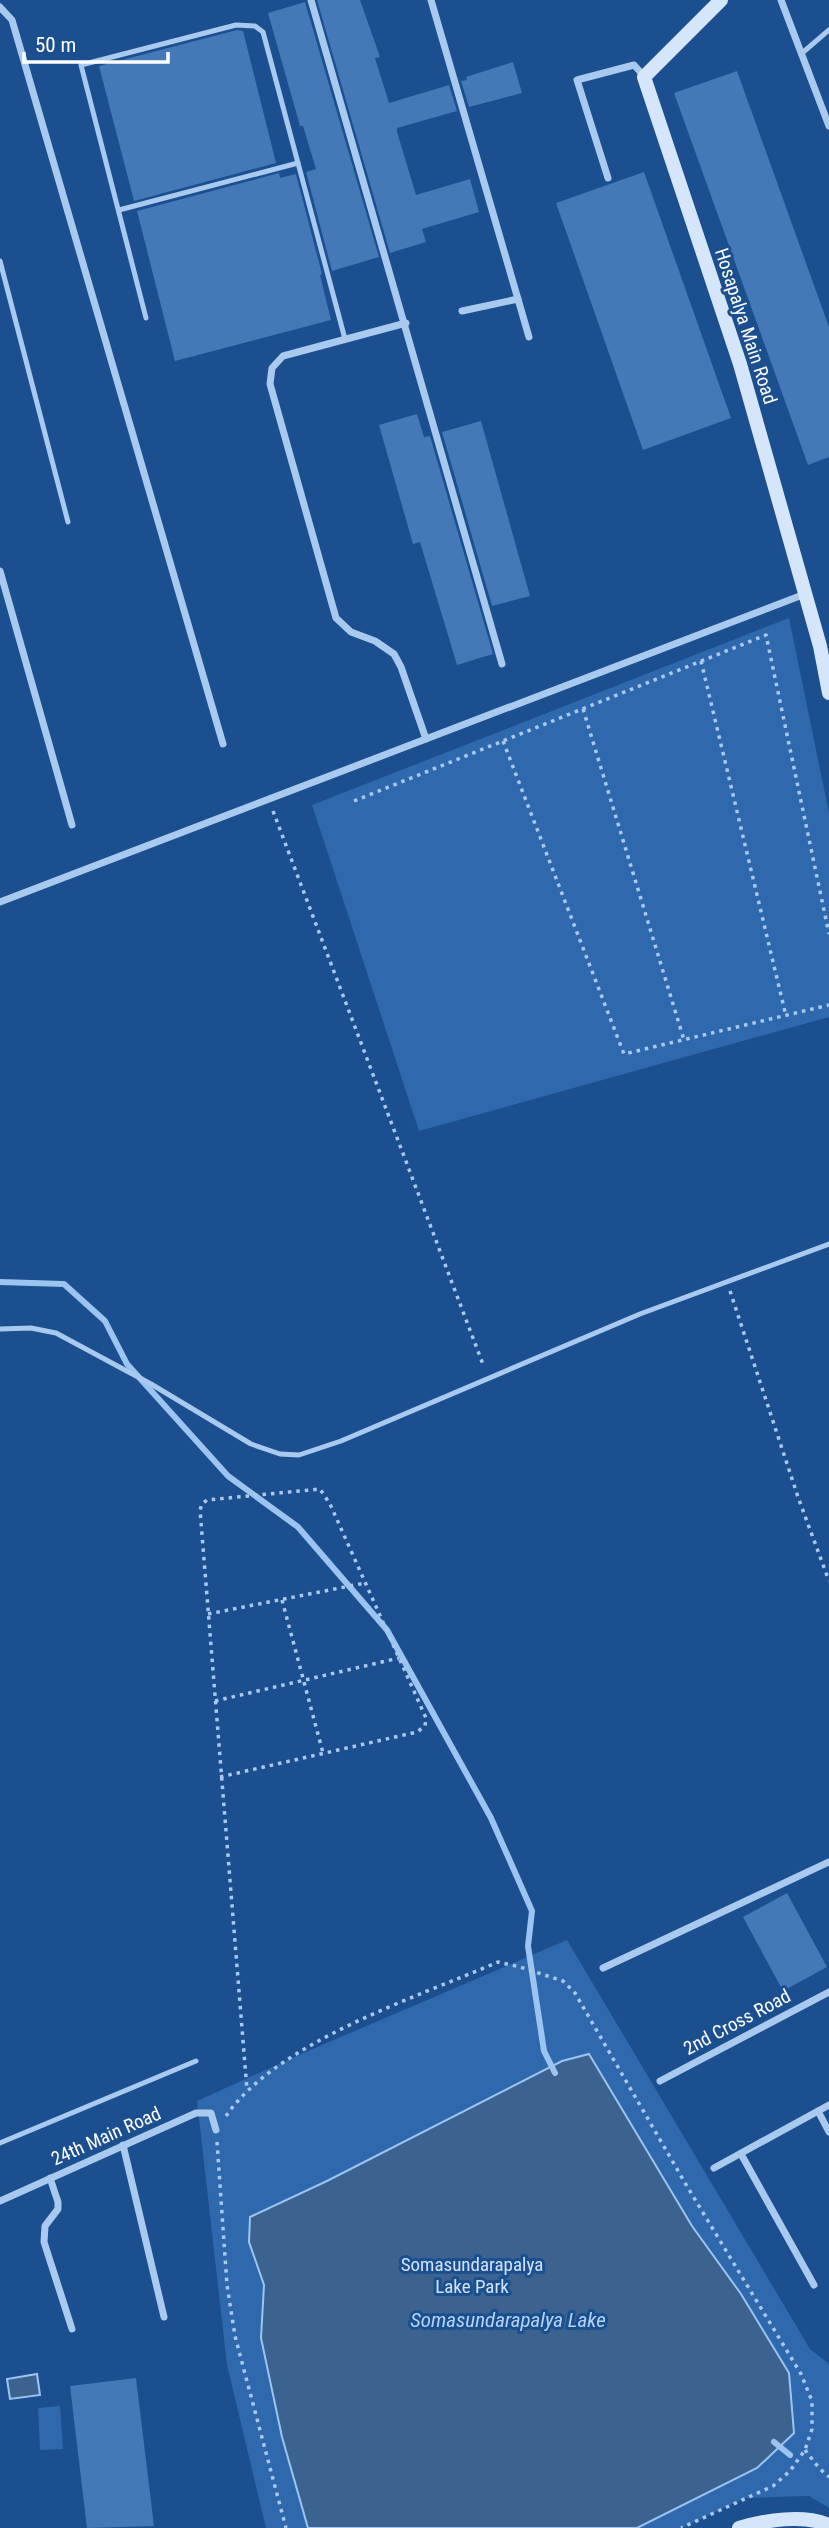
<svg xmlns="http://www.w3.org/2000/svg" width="829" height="2528" viewBox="0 0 829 2528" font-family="'Roboto Condensed',sans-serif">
<rect width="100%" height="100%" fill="#1b4f8f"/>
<g fill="#2e69ad">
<path d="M789,618l40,195v204l-410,114 -107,-326z"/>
<path d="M567,1940l243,409 19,15v144l-20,-12 -64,2 -63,30h-416l-39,-163 -30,-264 104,-47z"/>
<path d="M60,2406l3,43 -23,1 -2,-42z"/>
</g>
<g fill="#3c6290" stroke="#9cc4f0" stroke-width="2">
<path d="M589,2054l103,172 49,68 48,79 5,60 -37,35 -120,60h-329l-26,-91 -21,-99 3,-53 -15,-43 1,-25 77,-36 235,-120z"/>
<path d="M37,2374l3,21 -30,4 -3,-20z"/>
</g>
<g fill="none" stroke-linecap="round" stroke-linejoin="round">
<g stroke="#9cc4f0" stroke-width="6">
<path d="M0,1282l64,2 41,37 22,43 101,112 70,51 89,103 104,188 41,93 -4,35 16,105 11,22"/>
<path d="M774,2442l16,13"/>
</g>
</g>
<g fill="#4478b7">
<path d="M317,0h43l20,57 -5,1 14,45 60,-18 8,26 -60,17v4l19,63 54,-16 9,33 -57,17 4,13 -36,11z"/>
<path d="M305,2l74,255 -47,14 -26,-99 10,-3 -13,-43h-3l-32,-113z"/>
<path d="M237,30l6,1 33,132 -142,38 -35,-135z"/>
<path d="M513,62l9,31 -53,14 -8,-26 6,-1 -1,-3z"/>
<path d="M737,71l92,256v130l-21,8 -134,-372z"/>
<path d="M644,172l87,246 -88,32 -87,-247z"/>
<path d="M279,173l1,5 16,-4 26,100 -2,1 11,45 -156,41 -38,-150z"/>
<path d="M417,414l7,23 6,-1 63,218 -36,11 -37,-123 -7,2 -34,-119z"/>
<path d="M481,421l49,175 -38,10 -50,-174z"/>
<path d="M787,1893l40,74 -44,24 -40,-74z"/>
<path d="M136,2378l18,148 -67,2 -17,-142z"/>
</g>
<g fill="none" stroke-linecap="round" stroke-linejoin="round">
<g stroke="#a9c9ee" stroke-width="3.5" stroke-dasharray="3.5 5" stroke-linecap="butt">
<path d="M701,661l85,355"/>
<path d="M583,709l101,331"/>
<path d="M503,741l121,313 205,-49"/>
<path d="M354,801l412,-166 63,299"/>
<path d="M273,811l211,556"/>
<path d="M730,1291l68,206 31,84"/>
<path d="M282,1600l41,153"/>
<path d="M208,1614l157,-31"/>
<path d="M215,1701l184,-43"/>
<path d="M220,1777l197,-45 8,-6 1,-8 -96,-214 -10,-15 -113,11 -5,4 -2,6 47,580"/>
<path d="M226,2116c51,-74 189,-118 272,-154l22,5 43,14 12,12 113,195 113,186 11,27v28l-7,21 -15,21 -17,15 -92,42"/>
<path d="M217,2142l10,143 8,51 51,192"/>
<path d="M805,2450l14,18 10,9"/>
</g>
<g stroke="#a9c9ee" stroke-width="5">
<path d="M801,54l28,-24"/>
<path d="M119,210l179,-47"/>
<path d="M0,261l68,261"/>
<path d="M146,318l-65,-253 155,-40 19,1 8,6 82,307"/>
<path d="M0,1329l31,-1 25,5 95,51 100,60 29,10 19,1 42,-14 299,-127 189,-70"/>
<path d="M0,2143l196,-82"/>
</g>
<g stroke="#a9c9ee" stroke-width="7">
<path d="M311,0l191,664"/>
<path d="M431,0l98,337"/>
<path d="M781,0l48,126"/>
<path d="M0,7l12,13 211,724"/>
<path d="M608,178l-31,-98 57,-15 10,11"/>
<path d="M462,311l56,-12"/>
<path d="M406,323l-123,33 -11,12 -2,16 66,234 15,14 24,9 19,13 7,13 25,72"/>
<path d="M0,571l72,254"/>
<path d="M0,902l805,-308"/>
<path d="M603,1968l226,-106"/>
<path d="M660,2081l169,-89"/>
<path d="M818,2111l11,21"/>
<path d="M123,2145l41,172"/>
<path d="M741,2154l73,131"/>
<path d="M714,2168l115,-63"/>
<path d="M50,2178l8,24v7l-13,17 -1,16 28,87"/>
<path d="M0,2201l196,-88h15l5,17"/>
</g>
<g stroke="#d6e6fa" stroke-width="14">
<path d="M721,0l-77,77 96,287 80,282 9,47"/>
<path d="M739,2528c27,-8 64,-14 90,-3"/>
</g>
</g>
<g text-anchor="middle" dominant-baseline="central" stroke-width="6" stroke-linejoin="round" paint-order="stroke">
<g font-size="19" fill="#fff" stroke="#1b4f8f">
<text transform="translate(746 326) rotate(72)">Hosapalya Main Road</text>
<text transform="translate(737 2022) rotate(-28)">2nd Cross Road</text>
<text transform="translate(106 2136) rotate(-24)">24th Main Road</text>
</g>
<g font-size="19" fill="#cfe3fa" stroke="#1b4f8f">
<text x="472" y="2264">Somasundarapalya<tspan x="472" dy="22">Lake Park</tspan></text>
</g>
<g font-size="21" font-style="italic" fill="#b5d3f5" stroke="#1b4f8f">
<text x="508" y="2320">Somasundarapalya Lake</text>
</g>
</g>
<path d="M24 52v10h144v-10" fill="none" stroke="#ffffff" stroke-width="3.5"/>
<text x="35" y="52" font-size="21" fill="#ffffff" stroke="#1b4f8f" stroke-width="5" paint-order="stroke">50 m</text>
</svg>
